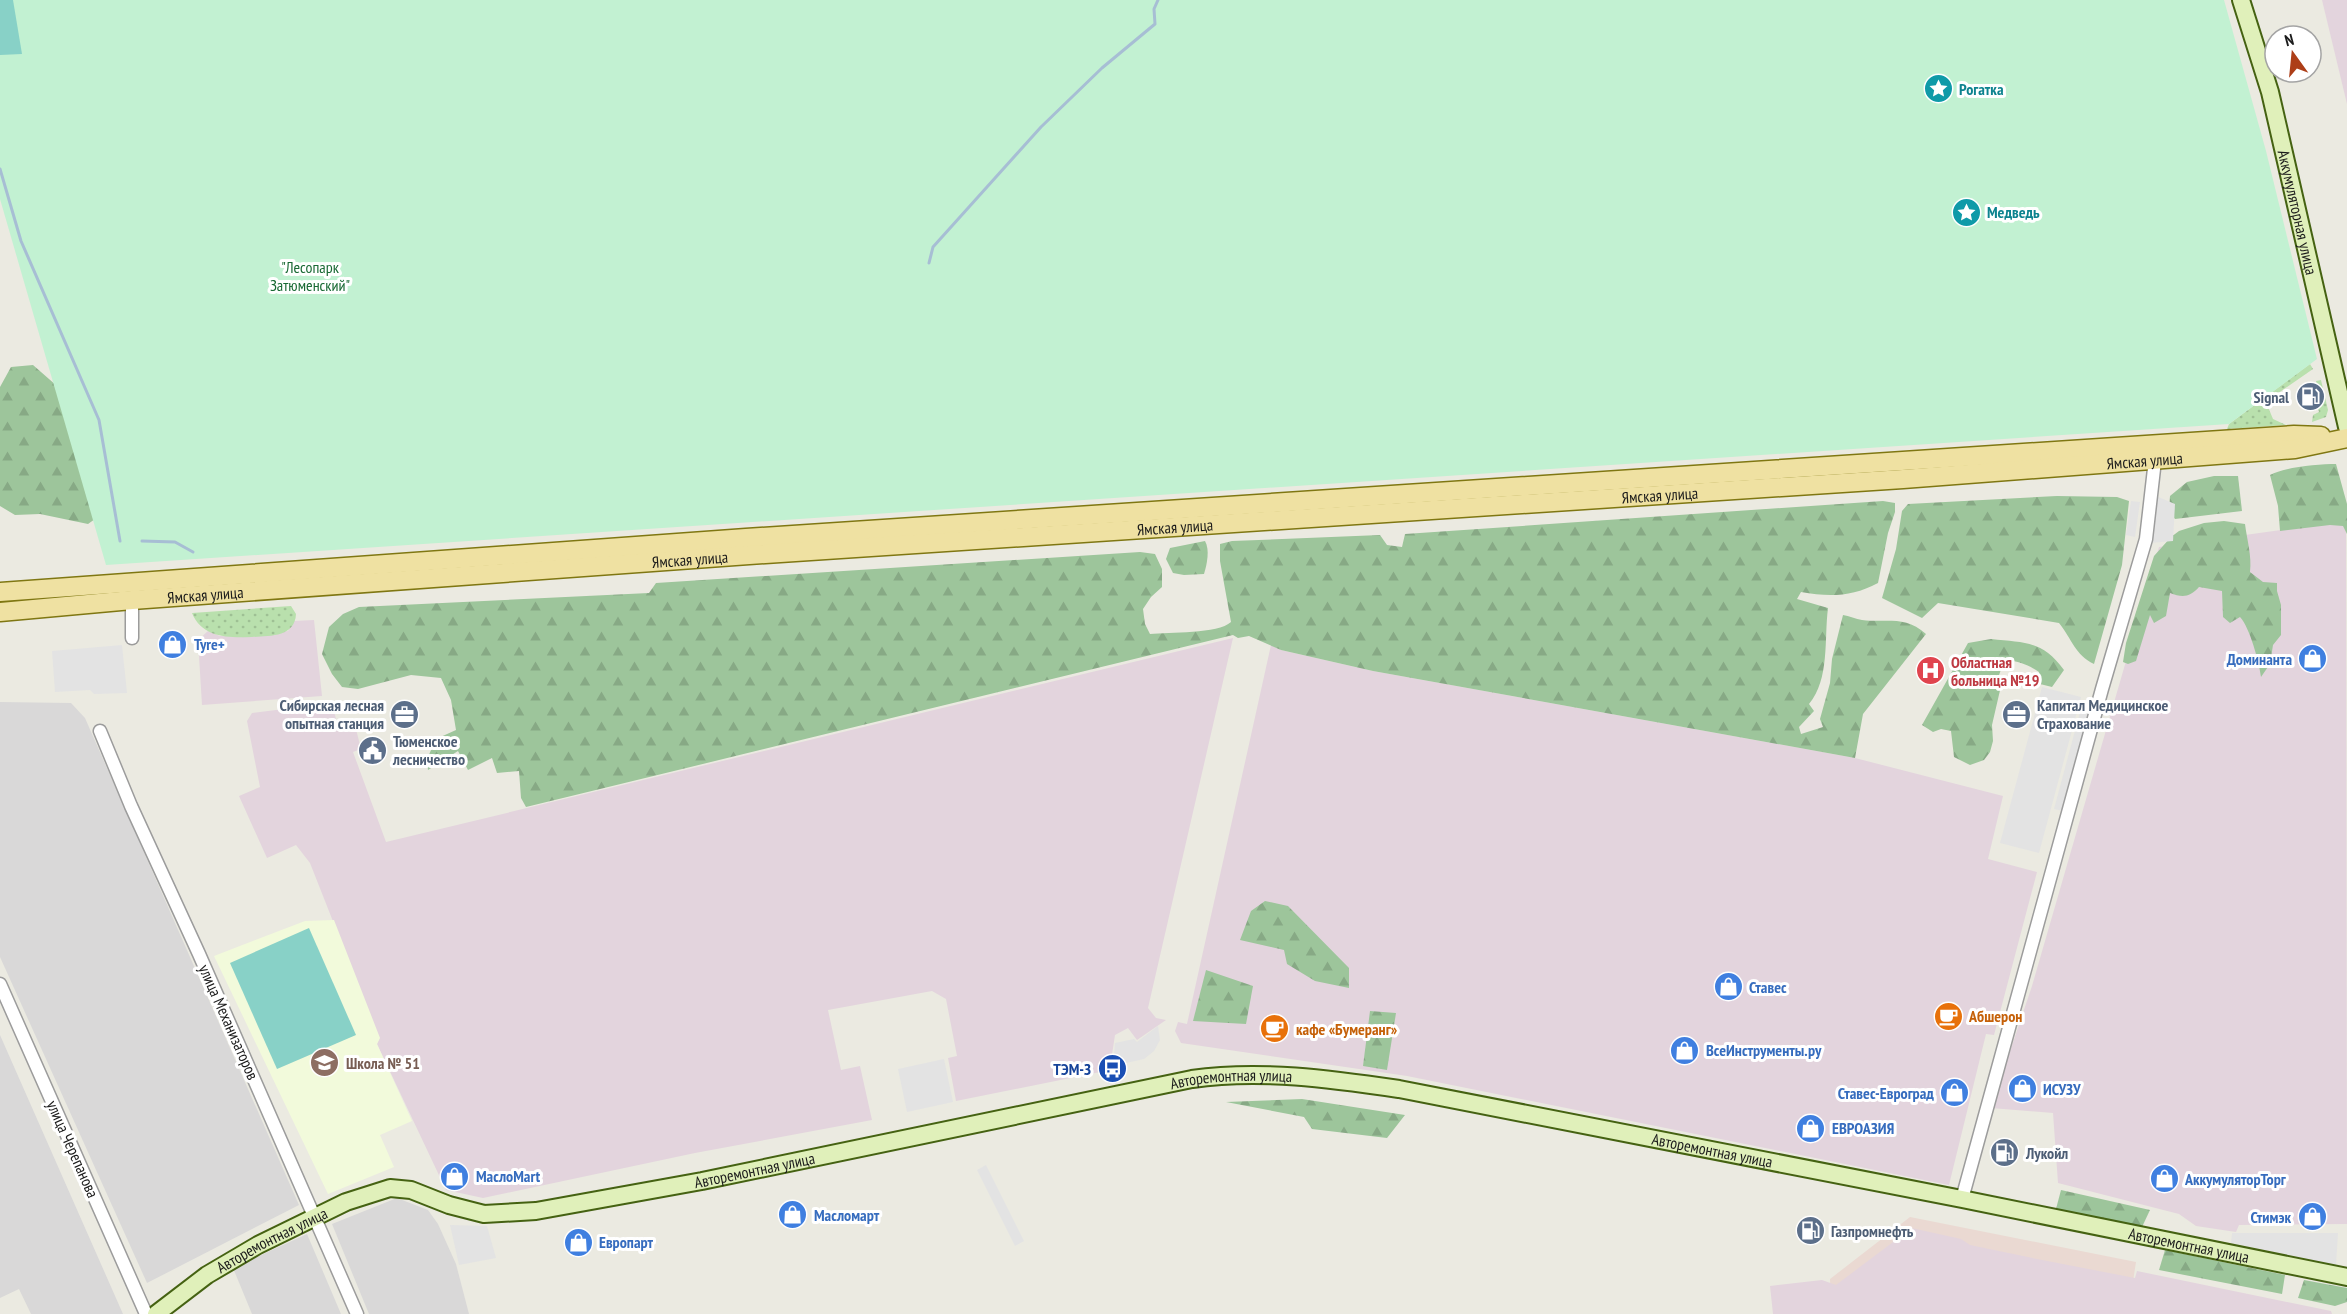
<svg xmlns="http://www.w3.org/2000/svg" width="2347" height="1314" viewBox="0 0 2347 1314" font-family="'PT Sans Narrow',sans-serif">
<defs>
<pattern id="grass-dots" width="8" height="8" patternUnits="userSpaceOnUse" patternTransform="scale(1.5)"><rect width="8" height="8" fill="#b9e0ad"/><path d="M2 2h.1M6 6h.1" fill="none" stroke="#9ec094" stroke-width="1.8" stroke-linecap="round"/></pattern>
<pattern id="forest-firs" width="22" height="20" patternUnits="userSpaceOnUse" patternTransform="scale(1.5)"><rect width="22" height="20" fill="#9dc59b"/><path d="M5 1l3.5 6h-7zM16 11l3.5 6h-7z" fill="#87a985"/></pattern>
</defs>
<rect width="100%" height="100%" fill="#ebeae1"/>
<g fill="#d9d8d8">
<path d="M0,702l71,1 14,15 214,487 -152,78 -147,-326z"/>
<path d="M0,1035l123,279h-92l-12,-25 -19,9z"/>
<path d="M397,1198l31,12 10,14 18,40 13,50h-100l-37,-90z"/>
<path d="M307,1234l34,80h-89l-19,-46z"/>
</g>
<path fill="#ead9d2" d="M1910,1217l226,45 -8,52h-331l34,-12 -1,-23z"/>
<g fill="#e3d4dd">
<path d="M2322,0h25v104z"/>
<path d="M2346,521l1,703 -108,1 -3,7 -40,-6 -17,-12 -121,-31 -5,-70 -62,-5 41,-122 127,-439z"/>
<path d="M314,620l8,76 -120,9 -4,-65 10,-9 12,5 68,-5 6,-10z"/>
<path d="M1233,638l-85,370 8,10 10,2 -29,20 -9,-12 -13,7 -4,26 -6,10 -149,30 -8,-43 9,-2 -11,-57 -14,-8 -104,19 13,60 19,-4 12,54 -177,33 -212,45 -37,-8 -69,-146 2,-6 -69,-175 -14,-18 -29,13 -28,-62 21,-9 -13,-66 5,-8 80,-10 6,24 17,-2 6,24 -8,3 33,90z"/>
<path d="M1271,645l10,5 92,21 482,87 148,38 -15,63 49,13 -43,163 -8,-1 -37,151 -542,-109 -226,-33 -6,-12 3,-9 9,2z"/>
<path d="M1907,1227l54,12 9,6 67,14 98,19 2,-7 194,40 1,3h-559l-3,-28 52,-6 14,5 69,-52z"/>
</g>
<path fill="#f2fadb" d="M334,920l46,118 -3,6 35,77 -32,14 14,32 -66,27 -114,-238 91,-35z"/>
<g fill="url(#grass-dots)">
<path d="M2310,364l3,5 -36,25 -9,13 5,12 13,6 -59,4 2,-5z"/>
<path d="M2321,380l7,30 -2,7 -14,5 1,-7 6,-3 -2,-7 3,-5 -4,-19z"/>
<path d="M291,606l5,8c-1,23 -26,22 -44,23 -23,1 -50,1 -60,-24z"/>
</g>
<g fill="url(#forest-firs)">
<path d="M33,365l24,21 45,128 -14,10 -48,-10 -25,1 -15,-9v-119l11,-20z"/>
<path d="M2336,464l11,40v30l-4,-8 -13,-1 -50,6 -2,-25 -8,-31c15,-8 48,-11 66,-11z"/>
<path d="M2214,476h24l4,35 -67,8 -6,-8 1,-15 17,-14z"/>
<path d="M2057,496l60,1 12,4 -7,64 -28,99c-19,-9 -22,-25 -35,-41l-121,-20 -16,15 -40,-20 14,-49 6,-38 6,-7z"/>
<path d="M1883,501l12,2v9l-7,21 -10,50c-26,14 -49,14 -77,9l-4,7 31,9c-4,31 2,71 -19,96l5,7 -15,16 2,7 22,-7 -3,-8 10,-36 2,-24 11,-44c6,1 13,4 19,5 25,3 43,-5 64,14l-63,80 -8,44 -482,-87 -92,-21 -32,-14 -11,2 -5,-3 -707,172 -5,-9 -2,-27 -22,2 -5,-15 -24,12 -10,-19 -30,19 -1,-11 9,-20 20,-9 -5,-30 -10,-22 -30,-3 -53,14 -16,-2 -10,-13 -10,-20 7,-27 14,-13 16,-7 290,-14 7,-10 484,-31 15,2 7,15v18l-11,10 -8,12 2,15 5,10c19,-2 68,0 81,-12l-11,-61v-17l12,-3 148,-6 7,10 15,2 3,-13z"/>
<path d="M2224,521l21,3c2,16 7,32 5,48l13,10 14,1v8l4,14v30l-8,10 -3,19 -9,13c-2,-15 -11,-49 -21,-60l-10,6 -7,-6 -1,-26 -23,-4c-9,10 -16,11 -29,6l-4,23 -12,7 -4,-8 -14,46 -8,3 -5,-2 3,-19 28,-87 17,-19 8,-6 25,-8z"/>
<path d="M1205,541c5,9 2,23 -1,33l-20,1 -11,-2 -7,-14 4,-11z"/>
<path d="M1991,639c34,4 51,1 73,31l-12,17 -12,-3 -1,-12c-11,-7 -22,-12 -35,-11l-6,17 3,8 -9,39 1,16 -3,11 -6,8 -14,5 -16,-8 -3,-26 -10,-2 -8,3 -11,-7 46,-82z"/>
<path d="M1265,901l23,5 61,62v20l-34,-7 -28,-17 -3,-14 -44,-10 11,-29z"/>
<path d="M1206,970l47,16 -7,38 -53,-3z"/>
<path d="M1370,1011l26,2 -9,57 -24,-4z"/>
<path d="M1302,1099l103,16 -18,23 -75,-9 -8,-12 -78,-15z"/>
<path d="M2061,1190l89,20 -8,17 -86,-18z"/>
<path d="M2165,1250l120,25 -3,19 -123,-24z"/>
<path d="M2304,1280l43,8v14l-12,4 -37,-8z"/>
</g>
<path fill="#c2f1d2" d="M0,0h2224l42,151 51,208 -88,65 -2123,141 -106,-366z"/>
<g fill="#88d1c7">
<path d="M0,0h13l9,54 -22,1z"/>
<path d="M309,928l47,107 -79,34 -47,-106z"/>
</g>
<g fill="#e3e3e3">
<path d="M2156,496l19,8 -2,37 -23,2z"/>
<path d="M2131,501l9,1 -5,35 -9,-2z"/>
<path d="M122,645l5,48 -33,1 -4,-4 -35,2 -3,-41z"/>
<path d="M2042,687l39,10 -42,156 -39,-10z"/>
<path d="M2080,712l9,2 -26,97 -9,-2z"/>
<path d="M1158,1026l2,14 -6,11 -10,8 -31,7 2,-23 19,-4 3,3z"/>
<path d="M944,1059l9,43 -46,10 -9,-43z"/>
<path d="M986,1165l38,76 -9,5 -38,-76z"/>
<path d="M450,1225l37,1 9,32 -37,7z"/>
<path d="M2232,1233h106l-2,32 -105,-22z"/>
</g>
<g fill="none" stroke-linecap="round" stroke-linejoin="round">
<g stroke="#a7bed4" stroke-width="3">
<path d="M0,169l21,72 78,179 21,121"/>
<path d="M929,263l4,-16 108,-120 61,-59 53,-44 -1,-15 4,-9"/>
<path d="M142,541l33,1 18,10"/>
</g>
<defs>
<g id="street">
<path d="M132,600v38"/>
<path d="M100,731l31,75 68,148 158,360"/>
<path d="M0,984l146,330"/>
<path d="M1962,1199l140,-510 44,-150 9,-79"/>
</g>
<g id="secondary">
<path id="s1" d="M2241,0l29,92 77,335"/>
<path id="s2" d="M156,1314l51,-39 51,-30 88,-43 44,-14 21,2 38,15 35,9 52,-3 166,-30 490,-102c68,-10 139,0 207,10l563,110 385,78"/>
</g>
<g id="primary">
<path d="M0,592l746,-54 1548,-103 27,1"/>
<path id="s3" d="M0,612l132,-12 617,-45 1154,-76 392,-30 52,-11"/>
</g>
</defs>
<use href="#street" stroke="#9c9c9c" stroke-width="15"/>
<use href="#secondary" stroke="#456212" stroke-width="20"/>
<use href="#primary" stroke="#7f7712" stroke-width="21"/>
<use href="#street" stroke="#fff" stroke-width="12"/>
<use href="#secondary" stroke="#e0f0ba" stroke-width="16"/>
<use href="#primary" stroke="#efe1a2" stroke-width="18"/>
</g>
<defs>
<symbol id="sight-disc" viewBox="-11 -11 22 22"><circle r="9.5" fill="#0f9aa8" stroke="#fff"/><path d="M0-6L1.8-2.2L6-1.7L2.9 1.2L3.7 5.4L0 3.3L-3.7 5.4L-2.9 1.2L-6-1.7L-1.8-2.2Z" fill="#fff"/></symbol>
<symbol id="fuel-disc" viewBox="-11 -11 22 22"><circle r="9.5" fill="#5c6f8a" stroke="#fff"/><path d="M-5.5-6h7V0h2V4h1.3V-2.5L3-4.5l.8-.8L6-3V5H2.5V1h-1V6h-7ZM-4.2-4.7v3.2H.2V-4.7Z" fill="#fff"/></symbol>
<symbol id="shop-disc" viewBox="-11 -11 22 22"><circle r="9.5" fill="#3f7fe0" stroke="#fff"/><path d="M-5-2.5h2.3a2.7 3.5 0 0 1 5.4 0H5L5.5 6h-11ZM-1.5-2.5h3a1.5 2.3 0 0 0-3 0Z" fill="#fff"/></symbol>
<symbol id="hospital-disc" viewBox="-11 -11 22 22"><circle r="9.5" fill="#e0444e" stroke="#fff"/><path d="M-5-5h3v3.5h4V-5h3V5h-3V1.5h-4V5h-3Z" fill="#fff"/></symbol>
<symbol id="office-disc" viewBox="-11 -11 22 22"><circle r="9.5" fill="#5c6f8a" stroke="#fff"/><path d="M-6-3h4V-5.5h4V-3h4V5H-6ZM-1-4.5V-3h2v-1.5ZM-6 0V1H6V0Z" fill="#fff"/></symbol>
<symbol id="civic-disc" viewBox="-11 -11 22 22"><circle r="9.5" fill="#5c6f8a" stroke="#fff"/><path d="M-.6-6.5H3V-4.5H.6V-3L4-1V1h2V6H-6V1h2V-1L-.6-3ZM-1.2 2.5V6h2.4V2.5Z" fill="#fff"/></symbol>
<symbol id="cafe-disc" viewBox="-11 -11 22 22"><circle r="9.5" fill="#e8710a" stroke="#fff"/><path d="M-5.5-4.5H6V0H3Q3 3.5 0 3.5H-2.5Q-5.5 3.5-5.5 0ZM3-3.2v2h1.7v-2ZM-6 4.5H4V6H-6Z" fill="#fff"/></symbol>
<symbol id="school-disc" viewBox="-11 -11 22 22"><circle r="9.5" fill="#8d6e63" stroke="#fff"/><path d="M0-5L7-2L0 1L-7-2ZM-4 1L0 2.5L4 1V4Q0 6-4 4Z" fill="#fff"/></symbol>
<symbol id="bus-disc" viewBox="-11 -11 22 22"><circle r="9.5" fill="#1a4fb4" stroke="#fff"/><path d="M-5-6H5V4H4V6H2V4H-2V6H-4V4H-5ZM-3.5-4V0h7V-4ZM-3.5 1.2v1.5H-2V1.2ZM2 1.2v1.5H3.5V1.2Z" fill="#fff"/></symbol>
</defs>
<g fill-rule="evenodd">
<use href="#sight-disc" x="1922" y="72" width="33" height="33"/>
<use href="#sight-disc" x="1950" y="196" width="33" height="33"/>
<use href="#fuel-disc" x="2294" y="380" width="33" height="33"/>
<use href="#shop-disc" x="156" y="628" width="33" height="33"/>
<use href="#shop-disc" x="2296" y="642" width="33" height="33"/>
<use href="#hospital-disc" x="1914" y="654" width="33" height="33"/>
<use href="#office-disc" x="388" y="698" width="33" height="33"/>
<use href="#office-disc" x="2000" y="698" width="33" height="33"/>
<use href="#civic-disc" x="356" y="734" width="33" height="33"/>
<use href="#shop-disc" x="1712" y="970" width="33" height="33"/>
<use href="#cafe-disc" x="1932" y="1000" width="33" height="33"/>
<use href="#cafe-disc" x="1258" y="1012" width="33" height="33"/>
<use href="#shop-disc" x="1668" y="1034" width="33" height="33"/>
<use href="#school-disc" x="308" y="1046" width="33" height="33"/>
<use href="#bus-disc" x="1096" y="1052" width="33" height="33"/>
<use href="#shop-disc" x="2006" y="1072" width="33" height="33"/>
<use href="#shop-disc" x="1938" y="1076" width="33" height="33"/>
<use href="#shop-disc" x="1794" y="1112" width="33" height="33"/>
<use href="#fuel-disc" x="1988" y="1136" width="33" height="33"/>
<use href="#shop-disc" x="438" y="1160" width="33" height="33"/>
<use href="#shop-disc" x="2148" y="1162" width="33" height="33"/>
<use href="#shop-disc" x="776" y="1198" width="33" height="33"/>
<use href="#shop-disc" x="2296" y="1200" width="33" height="33"/>
<use href="#fuel-disc" x="1794" y="1214" width="33" height="33"/>
<use href="#shop-disc" x="562" y="1226" width="33" height="33"/>
</g>
<g text-anchor="middle" dominant-baseline="central" stroke-width="6" stroke-linejoin="round" paint-order="stroke">
<g font-size="16" font-weight="bold" fill="#0d838f" stroke="#fff" text-anchor="start">
<text x="1959" y="89">Рогатка</text>
<text x="1987" y="212">Медведь</text>
</g>
<g font-size="16" fill="#1b1b1b" stroke="#fff">
<text stroke="none"><textPath href="#s1" startOffset="220">Аккумуляторная улица</textPath></text>
<text stroke="none"><textPath href="#s3" startOffset="2150">Ямская улица</textPath></text>
<text stroke="none"><textPath href="#s3" startOffset="1664">Ямская улица</textPath></text>
<text stroke="none"><textPath href="#s3" startOffset="1178">Ямская улица</textPath></text>
<text stroke="none"><textPath href="#s3" startOffset="692">Ямская улица</textPath></text>
<text stroke="none"><textPath href="#s3" startOffset="206">Ямская улица</textPath></text>
<text transform="translate(229 1022) rotate(66)">улица Механизаторов</text>
<text stroke="none"><textPath href="#s2" startOffset="1126">Авторемонтная улица</textPath></text>
<text transform="translate(73 1149) rotate(66)">улица Черепанова</text>
<text stroke="none"><textPath href="#s2" startOffset="1614">Авторемонтная улица</textPath></text>
<text stroke="none"><textPath href="#s2" startOffset="640">Авторемонтная улица</textPath></text>
<text stroke="none"><textPath href="#s2" startOffset="138">Авторемонтная улица</textPath></text>
<text stroke="none"><textPath href="#s2" startOffset="2100">Авторемонтная улица</textPath></text>
</g>
<g font-size="16" fill="#186933" stroke="#fff">
<text x="310" y="267">"Лесопарк<tspan x="310" dy="18">Затюменский"</tspan></text>
</g>
<g font-size="16" font-weight="bold" fill="#4e5e75" stroke="#fff" text-anchor="start">
<text x="2289" y="397" text-anchor="end">Signal</text>
<text x="384" y="705" text-anchor="end">Сибирская лесная<tspan x="384" dy="18">опытная станция</tspan></text>
<text x="2037" y="705">Капитал Медицинское<tspan x="2037" dy="18">Страхование</tspan></text>
<text x="393" y="741">Тюменское<tspan x="393" dy="18">лесничество</tspan></text>
<text x="2026" y="1153">Лукойл</text>
<text x="1831" y="1231">Газпромнефть</text>
</g>
<g font-size="16" font-weight="bold" fill="#366cbe" stroke="#fff" text-anchor="start">
<text x="194" y="644">Tyre+</text>
<text x="2292" y="659" text-anchor="end">Доминанта</text>
<text x="1749" y="987">Ставес</text>
<text x="1706" y="1050">ВсеИнструменты.ру</text>
<text x="2043" y="1089">ИСУЗУ</text>
<text x="1934" y="1093" text-anchor="end">Ставес-Евроград</text>
<text x="1832" y="1128">ЕВРОАЗИЯ</text>
<text x="476" y="1176">МаслоMart</text>
<text x="2185" y="1179">АккумуляторТорг</text>
<text x="814" y="1215">Масломарт</text>
<text x="2291" y="1217" text-anchor="end">Стимэк</text>
<text x="599" y="1242">Европарт</text>
</g>
<g font-size="16" font-weight="bold" fill="#be3a42" stroke="#fff" text-anchor="start">
<text x="1951" y="662">Областная<tspan x="1951" dy="18">больница №19</tspan></text>
</g>
<g font-size="16" font-weight="bold" fill="#c56008" stroke="#fff" text-anchor="start">
<text x="1969" y="1016">Абшерон</text>
<text x="1296" y="1029">кафе «Бумеранг»</text>
</g>
<g font-size="16" font-weight="bold" fill="#785e54" stroke="#fff" text-anchor="start">
<text x="346" y="1063">Школа № 51</text>
</g>
<g font-size="16" font-weight="bold" fill="#164399" stroke="#fff" text-anchor="end">
<text x="1091" y="1069">ТЭМ-З</text>
</g>
</g>
<g transform="translate(2293 54) rotate(345)"><circle r="28" fill="#ffffff" stroke="#a4a4a4" stroke-width="1.5"/>
<path d="M0-4.5L10 22L0 15L-10 22Z" fill="#ad3e18"/>
<text y="-9" font-size="16" font-weight="bold" text-anchor="middle" fill="#1b1b1b">N</text>
</g>
</svg>
